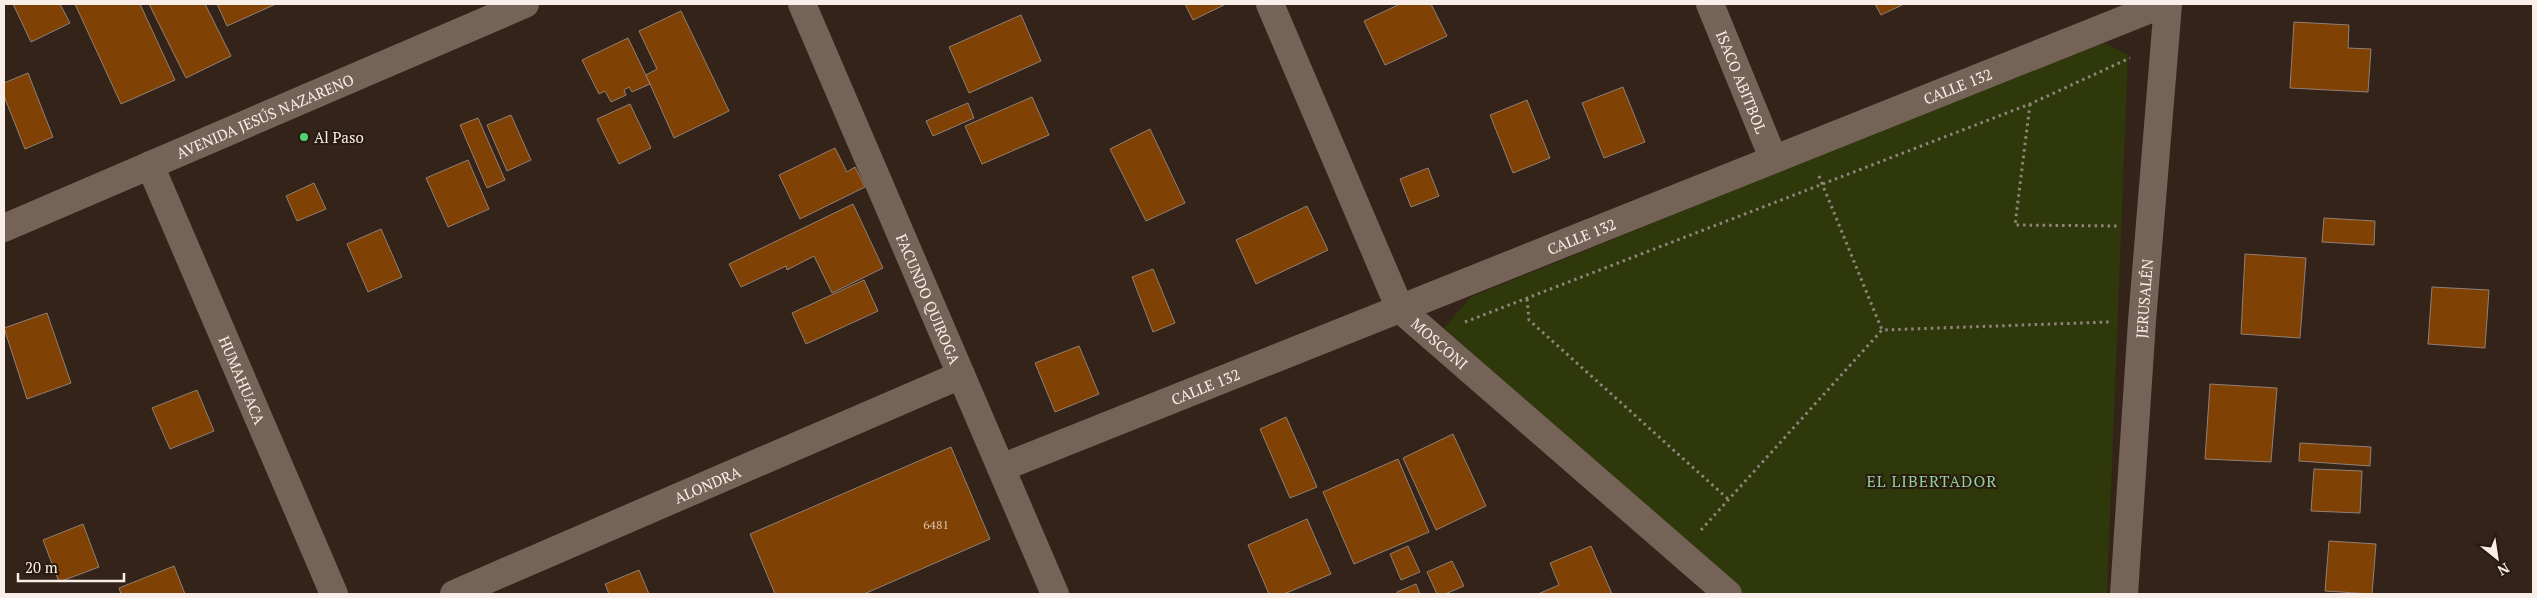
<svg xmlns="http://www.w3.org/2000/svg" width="2537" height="598" viewBox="0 0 2537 598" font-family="'PT Serif',serif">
<rect width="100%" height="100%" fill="#332319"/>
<path fill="#2e380b" d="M2100,41l28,14 -21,539h-364l-299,-266 27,-31z"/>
<g fill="#7f4104" stroke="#927f73">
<path d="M13,4h47l10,19 -39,19z"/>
<path d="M75,4h65l35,76 -54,24z"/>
<path d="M149,4h56l26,52 -45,22z"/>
<path d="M217,4h59l-49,22z"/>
<path d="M1185,4h41l-33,16z"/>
<path d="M1400,4h31l16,32 -62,29 -21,-44z"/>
<path d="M1875,4h29l-23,11z"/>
<path d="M681,11l48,100 -55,27 -28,-63 11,-6 -18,-38z"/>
<path d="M1021,15l20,46 -72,32 -20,-46z"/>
<path d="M2294,22l55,3 -1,23 23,1 -3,43 -78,-4z"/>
<path d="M628,38l22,46 -18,8 -3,-5 -5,3 2,5 -15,7 -6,-11 -6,3 -17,-34z"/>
<path d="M28,73l25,64 -28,12 -21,-53v-13z"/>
<path d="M1623,87l22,55 -41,16 -22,-55z"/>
<path d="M1032,97l17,38 -67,29 -17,-38z"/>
<path d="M1527,100l23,58 -37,15 -23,-58z"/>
<path d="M968,103l6,15 -41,18 -7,-15z"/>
<path d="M630,104l21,44 -32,16 -22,-45z"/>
<path d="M511,115l20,45 -24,11 -20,-46z"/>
<path d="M478,118l27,62 -18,8 -27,-63z"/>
<path d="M1150,129l35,74 -39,18 -36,-72z"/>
<path d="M835,148l12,24 8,-5 10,20 -65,32 -21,-44z"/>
<path d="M468,160l21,49 -41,18 -22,-49z"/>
<path d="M1428,168l11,28 -28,11 -11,-28z"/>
<path d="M314,183l12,26 -29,12 -11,-25z"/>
<path d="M853,204l30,64 -51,25 -18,-37 -27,14 -1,-4 -45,21 -12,-23z"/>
<path d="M1307,206l21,44 -72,34 -20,-44z"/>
<path d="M2324,218l51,3 -1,24 -52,-3z"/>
<path d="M381,229l21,48 -34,15 -21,-48z"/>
<path d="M2245,254l61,4 -6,80 -59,-4z"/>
<path d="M1153,269l22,54 -22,9 -21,-55z"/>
<path d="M864,280l14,31 -72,33 -14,-31z"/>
<path d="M2432,287l57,3 -4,58 -57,-4z"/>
<path d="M47,313l24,70 -44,16 -23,-71z"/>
<path d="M1079,346l20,48 -44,18 -20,-49z"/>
<path d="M2210,384l67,4 -6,74 -66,-3z"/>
<path d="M197,390l17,41 -44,18 -18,-41z"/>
<path d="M1286,417l31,70 -27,11 -30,-69z"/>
<path d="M1453,434l33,72 -50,24 -33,-72z"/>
<path d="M2300,443l71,4 -1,19 -71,-5z"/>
<path d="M951,447l39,92 -126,55h-89l-25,-60z"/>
<path d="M1398,459l31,73 -75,32 -31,-72z"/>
<path d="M2314,469l48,2 -2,42 -49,-2z"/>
<path d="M1307,519l24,55 -47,20h-15l-21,-49z"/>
<path d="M83,524l16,43 -40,15 -16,-42z"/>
<path d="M2329,541l47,3 -4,50 -47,-3z"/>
<path d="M1408,546l12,26 -19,8 -11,-26z"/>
<path d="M1591,546l21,48h-74l21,-9 -9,-22z"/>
<path d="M1452,561l12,25 -19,8h-8l-10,-22z"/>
<path d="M174,566l11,28h-64l-2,-6z"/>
<path d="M639,570l10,24h-40l-4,-10z"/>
<path d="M1416,584l4,10h-22l-1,-2z"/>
</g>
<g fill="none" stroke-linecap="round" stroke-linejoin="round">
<g stroke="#92847b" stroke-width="3" stroke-dasharray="2.5 4" stroke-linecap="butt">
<path d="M2030,104l-15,121 103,1"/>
<path d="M1819,176l63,154"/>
<path d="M1527,299l2,21 199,179"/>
<path d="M1465,322l565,-218 100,-46"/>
<path d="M1701,530l181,-200 227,-8"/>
</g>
<g stroke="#756357" stroke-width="28">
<path id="s1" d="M802,4l253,590"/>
<path id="s2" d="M1270,4l130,305 328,285"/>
<path id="s3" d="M1710,4l63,154"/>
<path id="s4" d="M150,165l184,429"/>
<path id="s5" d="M1001,468l1162,-464"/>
<path id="s6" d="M454,594l507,-219"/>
<path id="s7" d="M2124,594l18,-273 26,-317"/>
</g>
<path stroke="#756357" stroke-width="28" id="s8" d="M4,228l521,-224"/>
</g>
<circle fill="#4dd676" stroke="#291a10" stroke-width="2" cx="304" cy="137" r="5"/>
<g text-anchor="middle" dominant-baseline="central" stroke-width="4" stroke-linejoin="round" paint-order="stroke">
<g font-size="12" fill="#dbc4af">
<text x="936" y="524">6481</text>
</g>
<g font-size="15" fill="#faefe8" stroke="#291a10">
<text stroke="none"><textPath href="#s3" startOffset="84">ISACO ABITBOL</textPath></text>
<text stroke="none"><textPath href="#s5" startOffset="1030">CALLE 132</textPath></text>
<text stroke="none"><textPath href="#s8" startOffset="284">AVENIDA JESÚS NAZARENO</textPath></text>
<text stroke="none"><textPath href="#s5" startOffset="625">CALLE 132</textPath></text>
<text stroke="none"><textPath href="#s1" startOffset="321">FACUNDO QUIROGA</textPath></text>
<text stroke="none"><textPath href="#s7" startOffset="296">JERUSALÉN</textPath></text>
<text stroke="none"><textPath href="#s2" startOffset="384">MOSCONI</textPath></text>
<text stroke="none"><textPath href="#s4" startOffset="234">HUMAHUACA</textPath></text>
<text stroke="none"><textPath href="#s5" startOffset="220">CALLE 132</textPath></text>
<text stroke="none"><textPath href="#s6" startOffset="276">ALONDRA</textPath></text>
</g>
<g font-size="15" fill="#faefe8" stroke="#291a10" text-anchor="start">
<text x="314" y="137">Al Paso</text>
</g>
<g font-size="16" letter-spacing="1" fill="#8fd19c" stroke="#291a10">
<text x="1932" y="481">EL LIBERTADOR</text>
</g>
</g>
<rect width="2537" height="598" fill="none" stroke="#faefe8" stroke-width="10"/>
<g transform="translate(2497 558) rotate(150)" stroke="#291a10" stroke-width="4" paint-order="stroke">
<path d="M0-4L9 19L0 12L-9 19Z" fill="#faefe8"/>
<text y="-8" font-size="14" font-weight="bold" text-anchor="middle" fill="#faefe8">N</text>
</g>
<path d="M18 573v8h106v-8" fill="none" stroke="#faefe8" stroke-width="2.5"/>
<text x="25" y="573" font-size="15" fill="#faefe8" stroke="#291a10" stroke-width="4" paint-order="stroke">20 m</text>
</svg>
